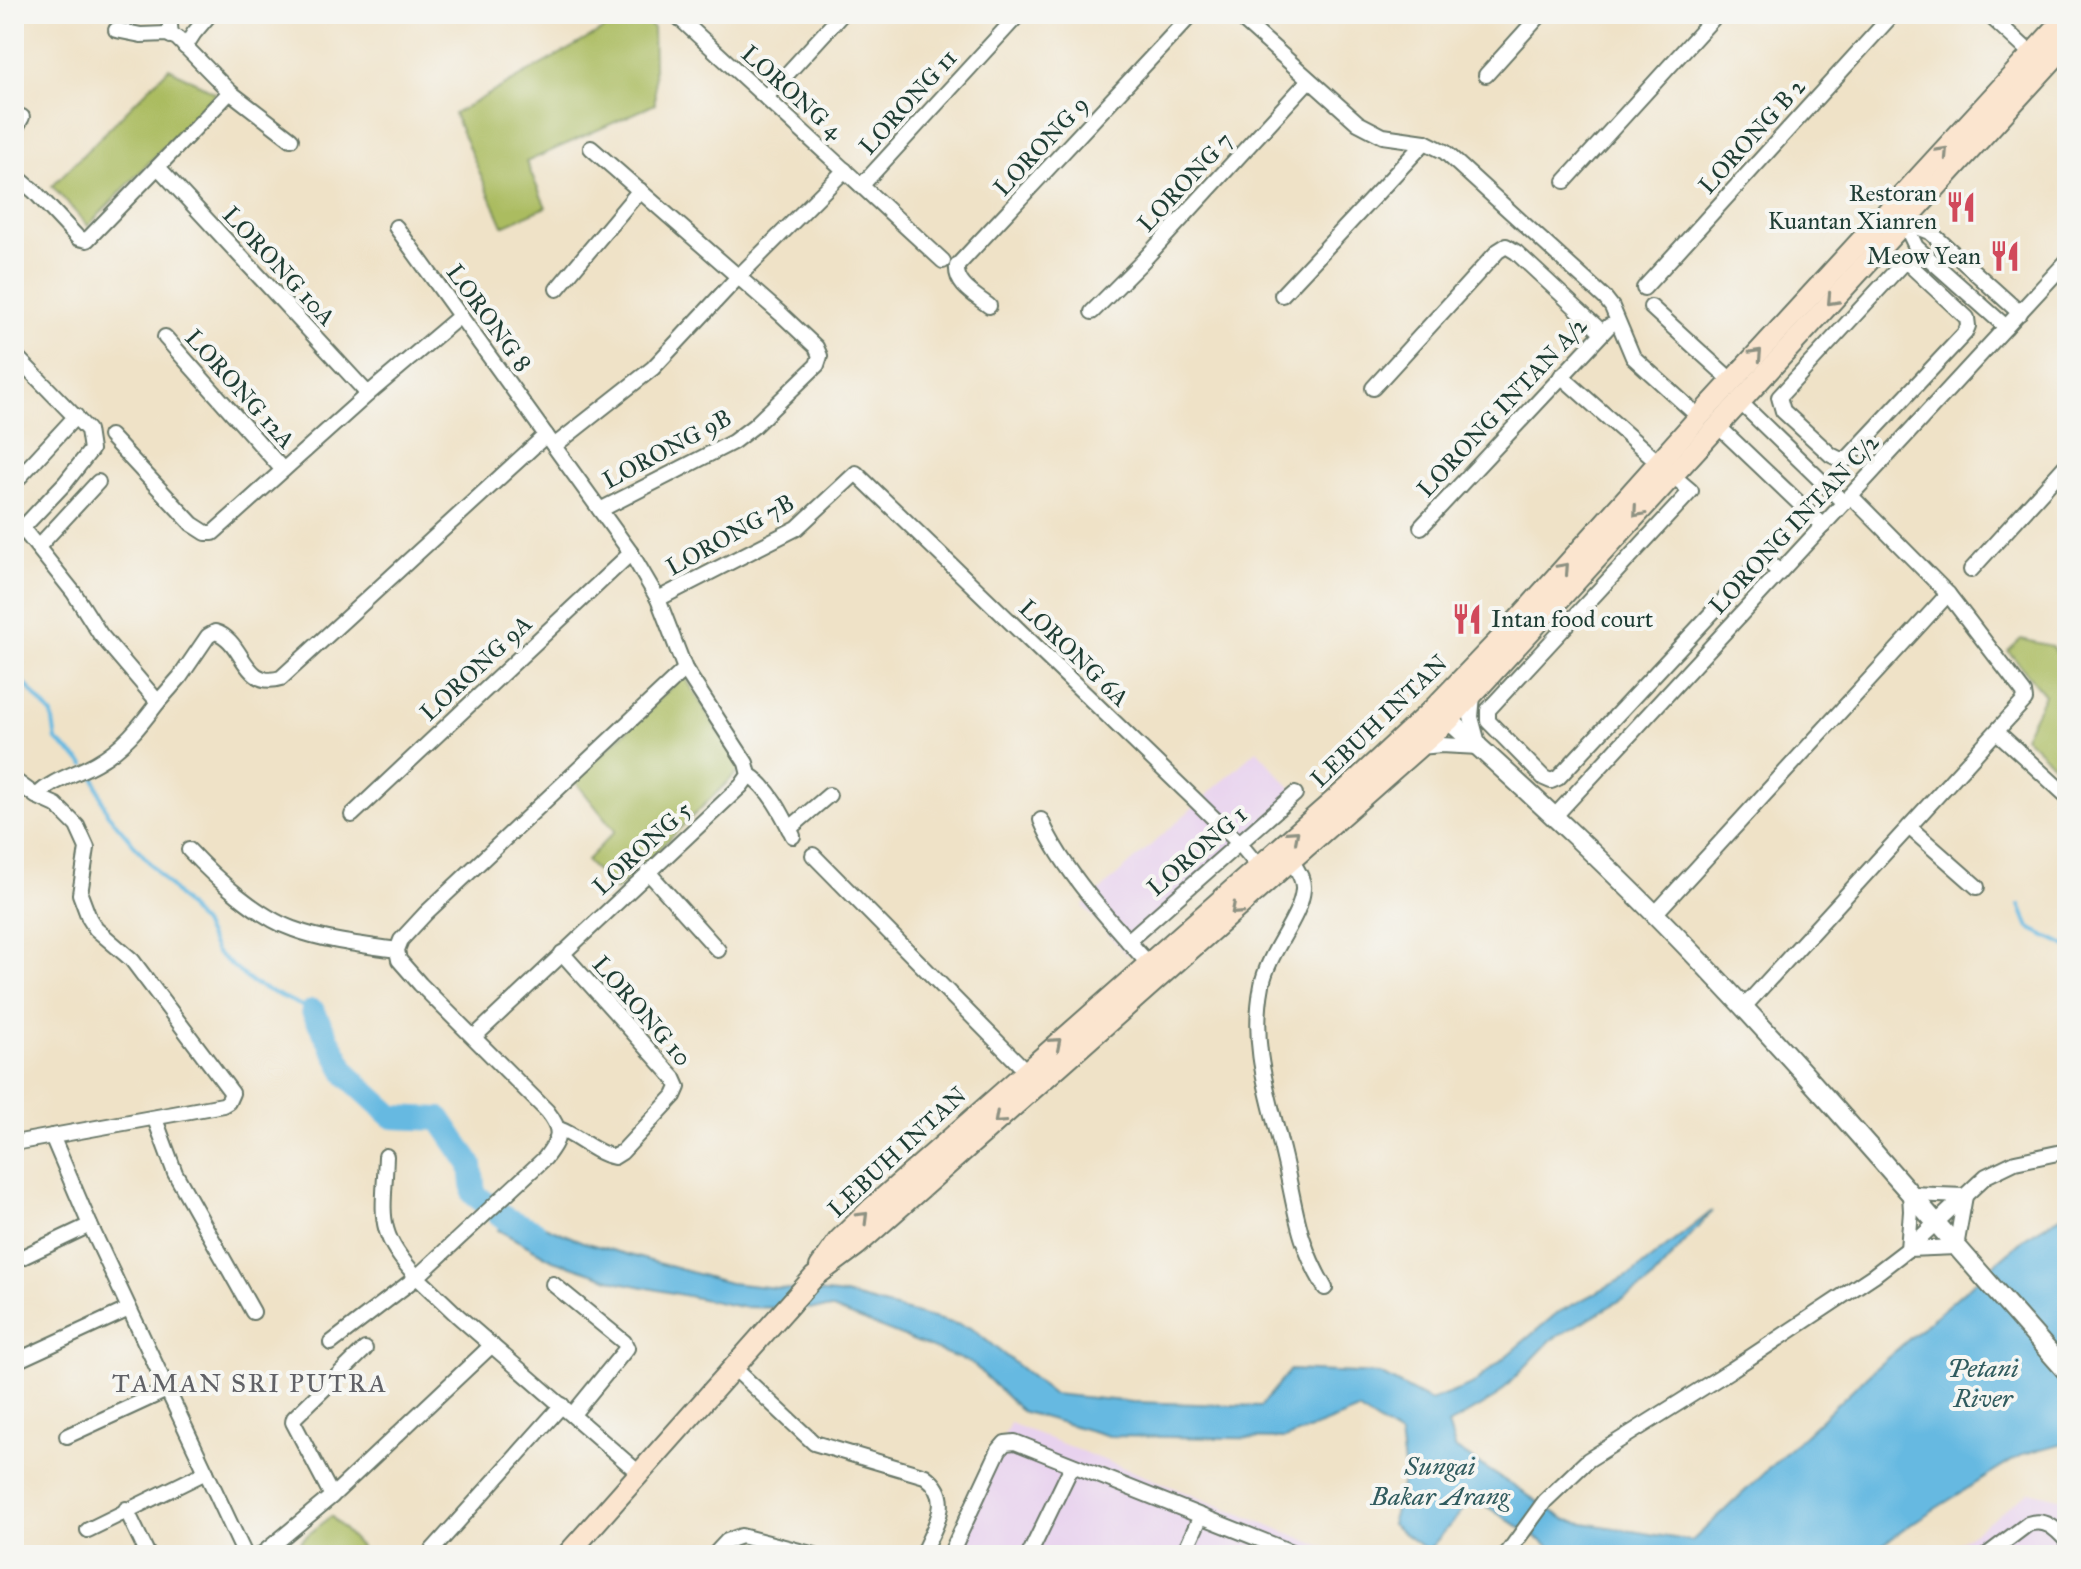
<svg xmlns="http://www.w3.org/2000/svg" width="2081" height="1569" viewBox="0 0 2081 1569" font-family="'IM FELL Great Primer',serif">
<rect width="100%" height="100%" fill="#f6f6f2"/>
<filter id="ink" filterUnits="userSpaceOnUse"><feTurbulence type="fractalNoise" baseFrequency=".0125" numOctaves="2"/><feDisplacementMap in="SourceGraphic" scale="16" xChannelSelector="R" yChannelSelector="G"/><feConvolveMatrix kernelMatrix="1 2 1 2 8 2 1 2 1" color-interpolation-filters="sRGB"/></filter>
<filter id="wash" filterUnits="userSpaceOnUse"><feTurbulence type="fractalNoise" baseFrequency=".006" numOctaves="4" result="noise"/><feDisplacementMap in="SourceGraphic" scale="32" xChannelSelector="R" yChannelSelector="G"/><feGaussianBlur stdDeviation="1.8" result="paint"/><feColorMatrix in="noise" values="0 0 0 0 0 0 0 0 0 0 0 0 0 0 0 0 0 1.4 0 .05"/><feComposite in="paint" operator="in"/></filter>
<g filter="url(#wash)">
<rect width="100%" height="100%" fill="#efe2c7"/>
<g fill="#e8d2ee">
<path d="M1257,750l44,49 -174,156 -44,-49z"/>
<path d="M1010,1423l334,132h-397z"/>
<path d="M2030,1491l37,9v55h-125z"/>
</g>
<g fill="#abbc60" stroke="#657c4a" stroke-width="2">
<path d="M631,14h7l15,14 2,76 -129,58 20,45 -43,19 -49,-112z"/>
<path d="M169,68l47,25 -128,133 -36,-40z"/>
<path d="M2021,639l30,7 16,19v113l-43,-42 21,-41 -37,-44z"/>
<path d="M684,675l57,94 -125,122 -30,-30 29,-30 -40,-50z"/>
<path d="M331,1516l37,39h-55l-13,-14z"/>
<path d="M745,1541l29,10 -1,4h-51l5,-7z"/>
</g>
<path fill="#66b9e1" stroke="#427b8a" stroke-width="2" d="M1712,1211l-65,74 -96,55 -55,57 -48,28 7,23 111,72 126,21 178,-168 156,-136 41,-25v230l-44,12 -106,66 -48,35h-300l-11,-4 -85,-53 -45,53 -37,-27 14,-51 -5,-37 -42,-26 -73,29 -176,-3 -88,-25 -48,-47 -140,-55 -92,-2 -122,-25 -66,-22 -55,-30 13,-18 72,30 146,41 116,12 126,33 82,66 79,8 129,4 29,-36 90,4 50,27 42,-16 85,-72 76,-40z"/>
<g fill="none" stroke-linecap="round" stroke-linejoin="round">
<g stroke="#66b9e1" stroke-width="4">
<path d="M14,671l38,44 4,25 29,25"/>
<path d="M92,771l15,42 95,111 14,28 36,31 61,28"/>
<path d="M2020,905l9,23 38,18"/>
</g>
<path stroke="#66b9e1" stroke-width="24" d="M313,1011l35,65 45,41 47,2 31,46 3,29 32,25 28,12"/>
</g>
</g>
<g filter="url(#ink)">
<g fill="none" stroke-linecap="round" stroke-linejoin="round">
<defs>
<g id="minor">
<path d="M169,14l2,22"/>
<path d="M675,14l268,247"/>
<path d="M1236,14l122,109 25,13 42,6 20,10 160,146 7,9 21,50 66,60"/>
<path d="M1988,14l50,46"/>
<path d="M116,30l25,5 26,-1 10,4 53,54"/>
<path d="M185,47l9,-14 16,-19"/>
<path d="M1486,75l55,-61"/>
<path d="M766,97l76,-83"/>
<path d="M14,131l8,-14"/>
<path d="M591,148l191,167 34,32 4,9 -3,9 -63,61 -21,16 -133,68"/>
<path d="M158,167l210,227"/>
<path d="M14,174l21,18 43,46 9,2 143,-148 61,47"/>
<path d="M1565,181l152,-167"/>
<path d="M862,185l157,-171"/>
<path d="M1899,217l5,5 26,10 90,81"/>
<path d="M1904,222l12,25 90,80"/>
<path d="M396,227l235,326 27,46 27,70 61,94 3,12 -8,11 -267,251"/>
<path d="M1903,263l7,2 57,53 1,8 -3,7 -118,126h-8l-8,-4 -48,-44 -4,-14z"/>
<path d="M1644,288l249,-274"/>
<path d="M557,289l83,-99"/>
<path d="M1282,295l143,-153"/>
<path d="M989,306c-14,-11 -34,-21 -32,-40l235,-252"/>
<path d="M1651,307l81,74"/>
<path d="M1092,312l48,-48 169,-184"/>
<path d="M165,337l118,133"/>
<path d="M14,354l74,76 3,20 -26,33 -51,54"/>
<path d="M1561,376l97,86"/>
<path d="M1373,388l125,-137 8,-5 10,6 86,80"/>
<path d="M1739,401l105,102"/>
<path d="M1717,425l106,101"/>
<path d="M110,436l82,88 14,9h7l155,-139 92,-78"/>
<path d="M554,446l99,-78 86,-92 106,-106"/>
<path d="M1671,474l20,17 -203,219v11l56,57 7,3 7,-3 205,-220 17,14"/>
<path d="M14,483l62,-67"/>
<path d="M1421,527l188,-201"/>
<path d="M23,529l51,64 26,41 58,68 22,-25 28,-41 7,-4c29,8 28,58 66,46l265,-243"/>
<path d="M38,547l60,-65"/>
<path d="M1971,570l96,-106"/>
<path d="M658,599l139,-71 59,-55 337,325 46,45 20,24"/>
<path d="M1997,732l70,64"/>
<path d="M1420,747l21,-2 38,2 -8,-30 2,-22"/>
<path d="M749,775c20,12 34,40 44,61"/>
<path d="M14,780l22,16 20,9 21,21 10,22 -7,46 9,24 7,11 36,31 100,133 -4,9 -5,3 -209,38"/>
<path d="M36,796c18,-17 39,-21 60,-33 27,-15 44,-37 62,-61"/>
<path d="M352,815l279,-262"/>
<path d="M1554,817l513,-556"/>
<path d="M1041,820c20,48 71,104 107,143"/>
<path d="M1909,827l68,60"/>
<path d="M789,829l40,-34"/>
<path d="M189,850c25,27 69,67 104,79 32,12 70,16 104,21"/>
<path d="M813,855l212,215"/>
<path d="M1292,861c5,9 12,18 11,28 -2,29 -35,63 -41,96 -12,62 7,111 21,169 13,53 13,85 42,134"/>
<path d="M648,872l70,78"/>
<path d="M1654,915l294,-321"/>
<path d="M1128,941l167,-147"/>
<path d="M1743,1008l282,-308 -1,-7 -76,-99 -97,-98"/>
<path d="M155,1119l20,54 78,139"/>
<path d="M559,1129c19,7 35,24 55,28l8,-5 52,-56 4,-9 -4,-9 -112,-125"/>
<path d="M52,1136l38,89 155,330"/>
<path d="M1908,1249l3,-38 -1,-17 55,2"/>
<path d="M1908,1249l48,-2 9,-51"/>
<path d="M14,1261l76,-36"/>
<path d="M553,1284l71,58 3,6 -54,66"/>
<path d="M331,1343l86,-66c-43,-46 -33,-62 -31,-121"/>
<path d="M14,1362l115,-53"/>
<path d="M733,1367l81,76 111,33c31,23 9,50 -3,79"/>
<path d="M67,1436l100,-46"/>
<path d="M639,1473l-181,-157 -41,-39 128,-119c15,-20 18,-27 2,-47l-127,-127 -21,-24 -2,-10 4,-10 25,-27 259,-244"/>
<path d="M332,1496l-39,-74 1,-4 71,-69"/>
<path d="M126,1509l22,46"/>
<path d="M88,1530l118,-58"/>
<path d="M261,1555l71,-59 160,-151"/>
<path d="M428,1555l134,-150"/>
<path d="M714,1555l13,-14 14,-5 74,19"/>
<path d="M950,1555l49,-105 6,-7 10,-1 284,113"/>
<path d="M1029,1555l43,-89"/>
<path d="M1183,1555l18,-39"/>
<path d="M1506,1555l39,-54 43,-41 143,-90 143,-95 34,-26 78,-73 29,-14 52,-11"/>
<path d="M1987,1555l41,-31c18,-6 28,5 39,17"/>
</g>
<path id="tertiary" d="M1439,711c91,82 182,166 266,255 125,132 242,271 362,406"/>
<g id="secondary">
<path d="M820,1267l19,-27 34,-33 474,-418 88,-82 72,-75 192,-215 368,-401"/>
<path d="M567,1555l247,-278 43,-32 592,-525 618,-676"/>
</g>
</defs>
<use href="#minor" stroke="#687767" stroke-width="18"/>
<use href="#tertiary" stroke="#687767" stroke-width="22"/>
<use href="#secondary" stroke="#687767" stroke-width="24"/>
<use href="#minor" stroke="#fff" stroke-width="14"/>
<use href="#tertiary" stroke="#fff" stroke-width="18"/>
<use href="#secondary" stroke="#fbe5cf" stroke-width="20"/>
</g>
<defs><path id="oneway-chevron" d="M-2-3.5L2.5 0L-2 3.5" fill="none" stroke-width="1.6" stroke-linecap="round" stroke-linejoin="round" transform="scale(2)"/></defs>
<g stroke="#8d9182">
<use href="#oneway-chevron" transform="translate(1943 152) rotate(-47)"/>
<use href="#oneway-chevron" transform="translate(1832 300) rotate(133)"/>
<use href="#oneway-chevron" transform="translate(1757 354) rotate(-47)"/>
<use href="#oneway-chevron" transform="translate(1638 512) rotate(131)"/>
<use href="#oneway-chevron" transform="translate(1564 568) rotate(-48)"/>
<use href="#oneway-chevron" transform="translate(1294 835) rotate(-41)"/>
<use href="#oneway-chevron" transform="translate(1236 910) rotate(139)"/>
<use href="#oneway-chevron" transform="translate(1056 1043) rotate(-41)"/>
<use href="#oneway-chevron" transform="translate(999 1119) rotate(138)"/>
<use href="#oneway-chevron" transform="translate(863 1217) rotate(-45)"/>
</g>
</g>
<defs>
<symbol id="restaurant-bare" viewBox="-9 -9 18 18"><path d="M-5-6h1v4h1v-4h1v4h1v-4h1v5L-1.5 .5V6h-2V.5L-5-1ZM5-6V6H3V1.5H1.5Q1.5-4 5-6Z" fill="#d1495b" stroke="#f6f6f2" stroke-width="2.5" paint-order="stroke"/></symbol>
</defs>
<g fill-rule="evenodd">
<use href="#restaurant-bare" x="1939" y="185" width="44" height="44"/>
<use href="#restaurant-bare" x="1983" y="234" width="44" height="44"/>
<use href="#restaurant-bare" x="1445" y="597" width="44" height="44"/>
</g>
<g text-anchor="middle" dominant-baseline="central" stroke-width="8" stroke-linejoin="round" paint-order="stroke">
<g font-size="24" fill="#1f3d34" stroke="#f6f6f2">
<text transform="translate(792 92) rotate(42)">LORONG 4</text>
<text transform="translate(908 102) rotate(-48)">LORONG 11</text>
<text transform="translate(1752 136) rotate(-48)">LORONG B 2</text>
<text transform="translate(1041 146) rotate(-47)">LORONG 9</text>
<text transform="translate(1185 182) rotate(-47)">LORONG 7</text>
<text transform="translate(279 266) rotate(47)">LORONG 10A</text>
<text transform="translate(489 318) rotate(54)">LORONG 8</text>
<text transform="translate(240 389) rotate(48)">LORONG 12A</text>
<text transform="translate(1502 407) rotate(-47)">LORONG INTAN A/2</text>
<text transform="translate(667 449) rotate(-28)">LORONG 9B</text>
<text transform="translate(1794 524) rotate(-47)">LORONG INTAN C/2</text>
<text transform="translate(730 535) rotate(-29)">LORONG 7B</text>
<text transform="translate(1074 653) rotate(44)">LORONG 6A</text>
<text transform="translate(476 668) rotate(-43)">LORONG 9A</text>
<text transform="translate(1379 721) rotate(-44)">LEBUH INTAN</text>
<text transform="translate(642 848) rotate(-43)">LORONG 5</text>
<text transform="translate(1197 851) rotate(-41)">LORONG 1</text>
<text transform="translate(642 1011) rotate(49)">LORONG 10</text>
<text transform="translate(897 1152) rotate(-43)">LEBUH INTAN</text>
</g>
<g font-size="24" fill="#1f3d34" stroke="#f6f6f2" text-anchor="end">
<text x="1937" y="193">Restoran<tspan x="1937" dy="28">Kuantan Xianren</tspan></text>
<text x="1981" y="256">Meow Yean</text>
<text x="1491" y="619" text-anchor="start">Intan food court</text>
</g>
<g font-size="26" font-style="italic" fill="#315c5f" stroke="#f6f6f2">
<text x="1983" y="1368">Petani<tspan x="1983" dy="30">River</tspan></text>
<text x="1440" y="1466">Sungai<tspan x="1440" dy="30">Bakar Arang</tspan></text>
</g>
<g font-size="26" letter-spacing="2" fill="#606166" stroke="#f6f6f2">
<text x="250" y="1383">TAMAN SRI PUTRA</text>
</g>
</g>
<rect width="2081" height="1569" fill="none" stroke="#f6f6f2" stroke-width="48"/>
</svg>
